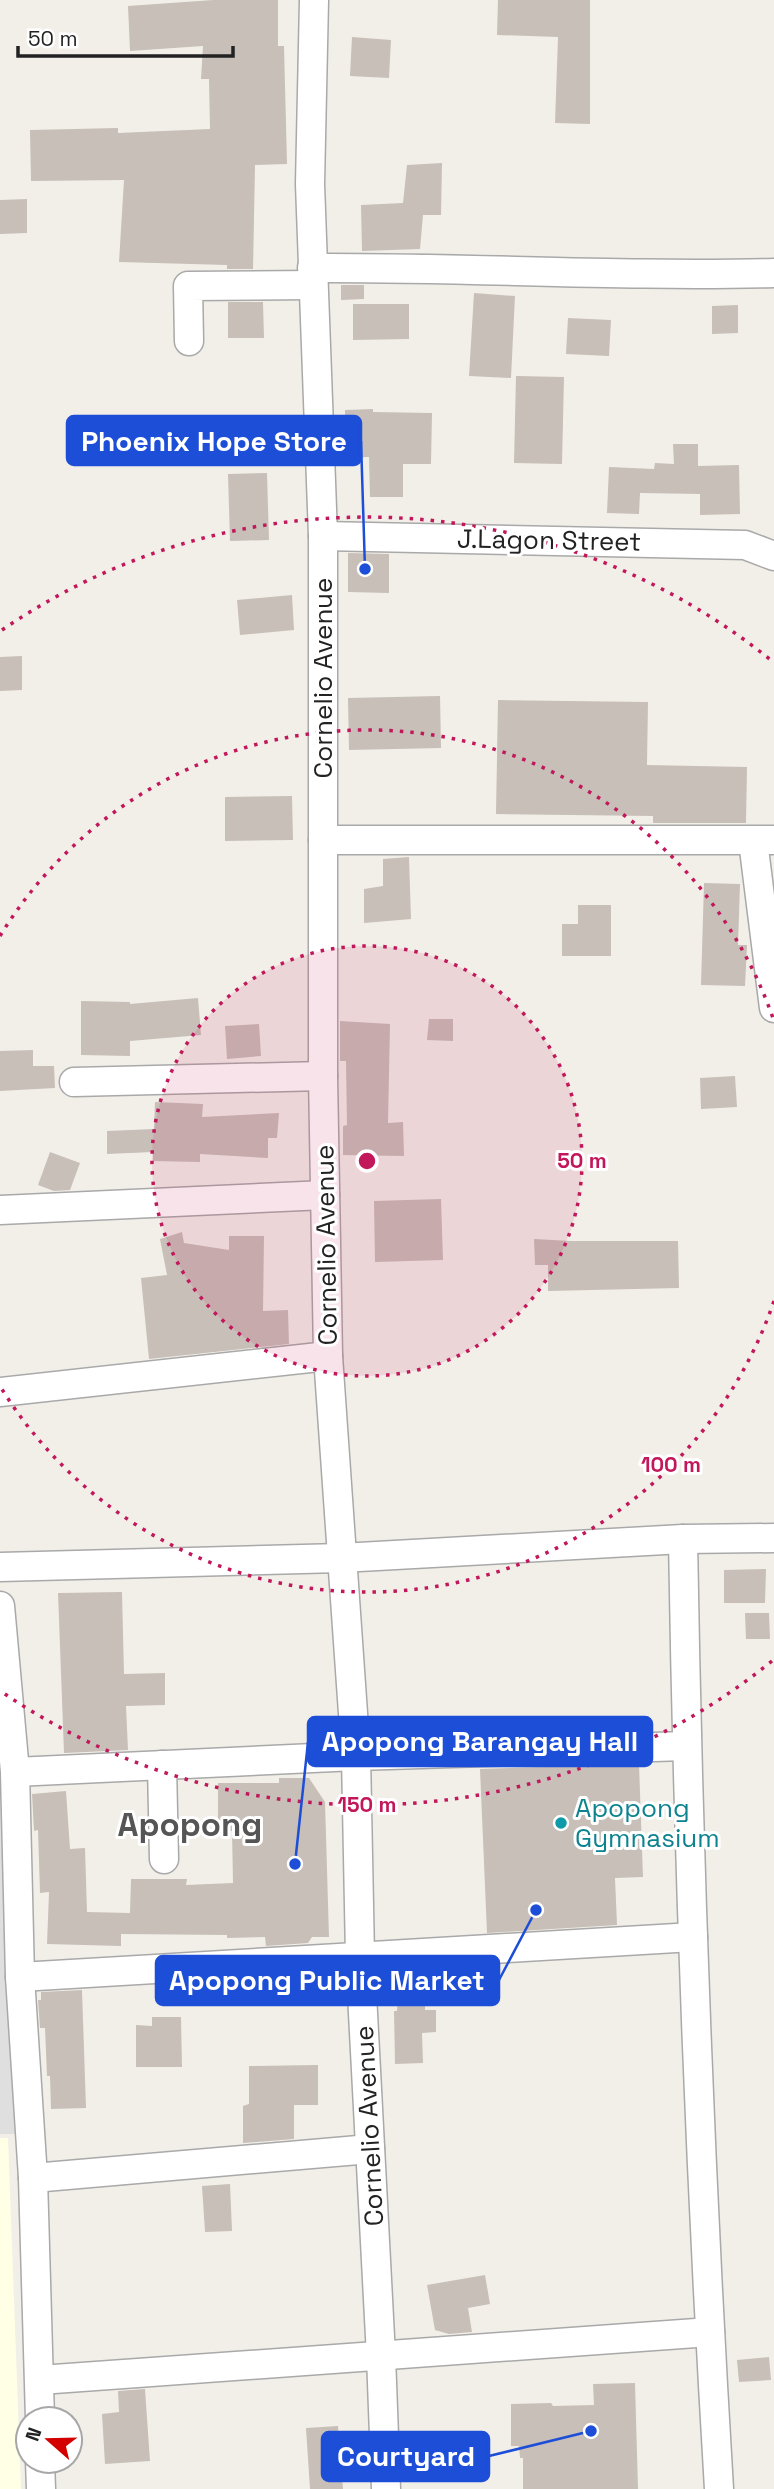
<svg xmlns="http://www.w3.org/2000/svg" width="774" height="2489" viewBox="0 0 774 2489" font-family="'Space Grotesk',sans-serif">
<rect width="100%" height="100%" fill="#f2efe9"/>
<path fill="#e0dfdf" d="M0,1666l26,468h-26z"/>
<path fill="#ffffe5" d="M0,2138h8l13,351h-21z"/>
<g fill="#c7bfb8">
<path d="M213,0h65v46h6l3,118 -32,1 -2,104h-26v-4l-108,-3 5,-82 -93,1 -1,-51 88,-2v5l92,-4 -1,-50h-8l2,-33 -73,5 -2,-45z"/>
<path d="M498,0h92v124l-35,-1 3,-86 -61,-2z"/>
<path d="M352,37l39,3 -2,38 -39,-2z"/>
<path d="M442,163l-1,52h-18l-3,34 -58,2 -1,-46 42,-2 4,-38z"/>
<path d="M27,199v34l-27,1v-34z"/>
<path d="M341,285h23v14l-23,1z"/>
<path d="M474,293l41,3 -4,82 -42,-2z"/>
<path d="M228,302h35l1,36h-36z"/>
<path d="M353,304h56v35l-56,1z"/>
<path d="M738,305v28l-26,1v-28z"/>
<path d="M568,318l43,2 -2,36 -43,-2z"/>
<path d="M516,376l48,1 -2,87 -48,-1z"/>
<path d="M373,409v3l59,1 -1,51h-28v33h-33l-1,-40 -23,1 -1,-48z"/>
<path d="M673,444h25v22l41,-1 1,49 -40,1v-21l-60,-1 -1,21 -32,-1 2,-46 45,2 1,-6 19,1z"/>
<path d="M267,473l2,67 -39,1 -2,-67z"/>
<path d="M348,553l41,1v39l-41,-1z"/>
<path d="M292,595l2,35 -54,5 -3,-35z"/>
<path d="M22,656v34l-22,1v-34z"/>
<path d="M440,696l1,52 -92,2 -1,-52z"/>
<path d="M498,700l150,2 -1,63 100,2 -1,56h-93v-7l-157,-2z"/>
<path d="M292,796l1,44 -68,1v-44z"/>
<path d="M409,857l2,62 -47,4v-34l19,-3v-27z"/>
<path d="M704,883l36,1 -2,61h9l-2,41 -44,-1z"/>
<path d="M578,905h33v51h-49v-32h16z"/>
<path d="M198,998l3,37 -71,6v15l-49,-1v-54l49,1v2z"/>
<path d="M429,1019h24v22l-26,-1z"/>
<path d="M340,1021l50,3 -2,99 15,-1 1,34 -61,-1v-29l4,-1 -1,-64h-6z"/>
<path d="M259,1024l2,32 -34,3 -2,-33z"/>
<path d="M33,1050v16h21l1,22 -55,3v-40z"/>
<path d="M735,1076l2,31 -36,2 -1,-31z"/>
<path d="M155,1102l48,2 -1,13 77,-4 -2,25h-9v20l-68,-4v8l-47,-1v-9l-46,2v-23l47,-2z"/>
<path d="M50,1152l30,11 -10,27 -16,1 -16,-6z"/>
<path d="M441,1199l2,61 -68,2 -1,-61z"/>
<path d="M182,1232l2,11 45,7v-14h35l-1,75 25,-1 1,34 -140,15 -8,-81 26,-3 -7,-36z"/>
<path d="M534,1239l37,2h107l1,47 -131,3v-26h-13z"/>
<path d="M766,1569l-1,34h-41v-33z"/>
<path d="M122,1592l2,82 41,-1v32l-39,1 2,44 -64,3 -6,-160z"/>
<path d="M745,1613h24l1,26h-24z"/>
<path d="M639,1764l4,113 -28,1 2,47 -130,8 -7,-164z"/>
<path d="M279,1778h30l16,24 4,135h-17l-4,6 -42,3 -1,-9 -38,1v-3l-106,-1v12l-74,-2 2,-52 -9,1 -2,-63 -4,1 -2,-37 34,-3 4,58 15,-1 2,64 43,1 1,-34h56l-1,6 47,-2 -1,-52h-14v-48h61z"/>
<path d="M82,1990l4,118 -35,1 -1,-33h-3l-2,-48h-5l-2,-28h3v-8z"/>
<path d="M398,1991h27v19h11v22l-14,1 1,30 -28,1 -1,-53h3z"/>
<path d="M152,2017h29l1,50h-46v-42l16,1z"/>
<path d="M318,2065v40h-24v34l-51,4v-37l6,-2v-38z"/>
<path d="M230,2184l2,47 -27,1 -3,-46z"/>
<path d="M485,2275l5,29 -22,4 4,24 -23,2 -14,-4 -8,-45z"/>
<path d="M769,2357l2,23 -32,2 -2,-22z"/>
<path d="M635,2383l3,106h-115v-31h-3l-1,-12h-8v-42l40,-1 2,3 41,-1 -1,-21z"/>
<path d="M145,2389l5,72 -45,3 -3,-50 17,-2 -1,-21z"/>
<path d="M338,2426l5,63h-33l-4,-61z"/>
</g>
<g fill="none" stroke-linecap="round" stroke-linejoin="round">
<defs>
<g id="minor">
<path d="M314,0l-4,184 13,352v540l5,280 28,400 4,200 21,400 5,133"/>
<path d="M312,268c154,-1 308,9 462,5"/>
<path d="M189,341l-1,-55 124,-1"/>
<path d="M323,536l422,9 29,11"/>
<path d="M323,840h451"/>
<path d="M753,841l21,167"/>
<path d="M74,1082l249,-6"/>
<path d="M0,1210l325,-15"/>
<path d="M0,1392l328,-36"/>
<path d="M683,1539c5,317 17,634 36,950"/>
<path d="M0,1567l341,-9 342,-19 91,-1"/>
<path d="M0,1606l15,166 5,205 13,201 7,241"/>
<path d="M162,1765l2,94"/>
<path d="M15,1772l341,-16 330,-10"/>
<path d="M20,1977l673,-40"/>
<path d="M33,2178l337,-29"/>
<path d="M40,2380l670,-48"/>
<path d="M40,2461l1,28"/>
</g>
</defs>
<use href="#minor" stroke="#a9a9a9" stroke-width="31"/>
<use href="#minor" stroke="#fff" stroke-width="28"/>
</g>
<circle cx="367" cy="1161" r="215" fill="#c2185b" fill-opacity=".12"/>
<g fill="none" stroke="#c2185b" stroke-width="3.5" stroke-dasharray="3.5 7">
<circle cx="367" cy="1161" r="215"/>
<path d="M774 1301A430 430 0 0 1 0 1386M0 936A430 430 0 0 1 774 1021"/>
<path d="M772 1661A644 644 0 0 1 2 1692M2 630A644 644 0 0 1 772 661"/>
</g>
<circle fill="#0f9aa8" stroke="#fff" stroke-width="2.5" cx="561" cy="1823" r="7"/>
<g text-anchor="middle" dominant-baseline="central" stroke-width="6" stroke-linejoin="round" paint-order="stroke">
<g font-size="26" fill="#222" stroke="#fff">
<text transform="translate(549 540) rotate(1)">J.Lagon Street</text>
<text transform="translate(323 678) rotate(-90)">Cornelio Avenue</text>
<text transform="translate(326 1245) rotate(-91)">Cornelio Avenue</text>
<text transform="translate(369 2126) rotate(-93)">Cornelio Avenue</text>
</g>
<g font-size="26" fill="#0d838f" stroke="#fff" text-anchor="start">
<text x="575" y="1808">Apopong<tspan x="575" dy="30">Gymnasium</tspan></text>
</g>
<g font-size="33" font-weight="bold" fill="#555" stroke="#fff">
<text x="190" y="1825">Apopong</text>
</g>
</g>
<circle cx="367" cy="1161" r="10" fill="#c2185b" stroke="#fff" stroke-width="3.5"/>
<g font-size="21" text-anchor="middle" font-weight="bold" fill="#c2185b" stroke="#fff" stroke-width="6" stroke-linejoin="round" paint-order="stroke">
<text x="582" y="1168">50 m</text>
<text x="671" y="1472">100 m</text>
<text x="367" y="1812">150 m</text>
</g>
<path fill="none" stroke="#1d4ed8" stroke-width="2.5" d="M365 569L361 441M295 1864L308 1742M536 1910L499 1980M591 2431L489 2456"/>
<g fill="#1d4ed8" stroke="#fff" stroke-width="2.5">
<circle cx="365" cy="569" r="7"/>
<circle cx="295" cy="1864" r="7"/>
<circle cx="536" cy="1910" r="7"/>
<circle cx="591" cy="2431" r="7"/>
</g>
<g fill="#1d4ed8" stroke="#1d4ed8" stroke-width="2.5">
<rect x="67" y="416" width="294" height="49" rx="7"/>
<rect x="308" y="1717" width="344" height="49" rx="7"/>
<rect x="156" y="1956" width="343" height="49" rx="7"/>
<rect x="322" y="2432" width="167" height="49" rx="7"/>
</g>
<g font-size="28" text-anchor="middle" font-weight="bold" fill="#fff">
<text x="214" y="451">Phoenix Hope Store</text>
<text x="480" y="1751">Apopong Barangay Hall</text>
<text x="327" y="1990">Apopong Public Market</text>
<text x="406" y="2466">Courtyard</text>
</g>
<g transform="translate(49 2440) rotate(290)"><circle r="33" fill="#ffffff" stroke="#a7a7a7" stroke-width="2"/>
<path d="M0-5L12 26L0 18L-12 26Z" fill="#d40000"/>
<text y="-10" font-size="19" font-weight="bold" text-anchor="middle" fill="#222222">N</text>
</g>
<path d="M18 46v10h215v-10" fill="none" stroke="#222222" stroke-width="3.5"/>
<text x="28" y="46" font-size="21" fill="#222222" stroke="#ffffff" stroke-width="5" paint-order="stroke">50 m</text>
</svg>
